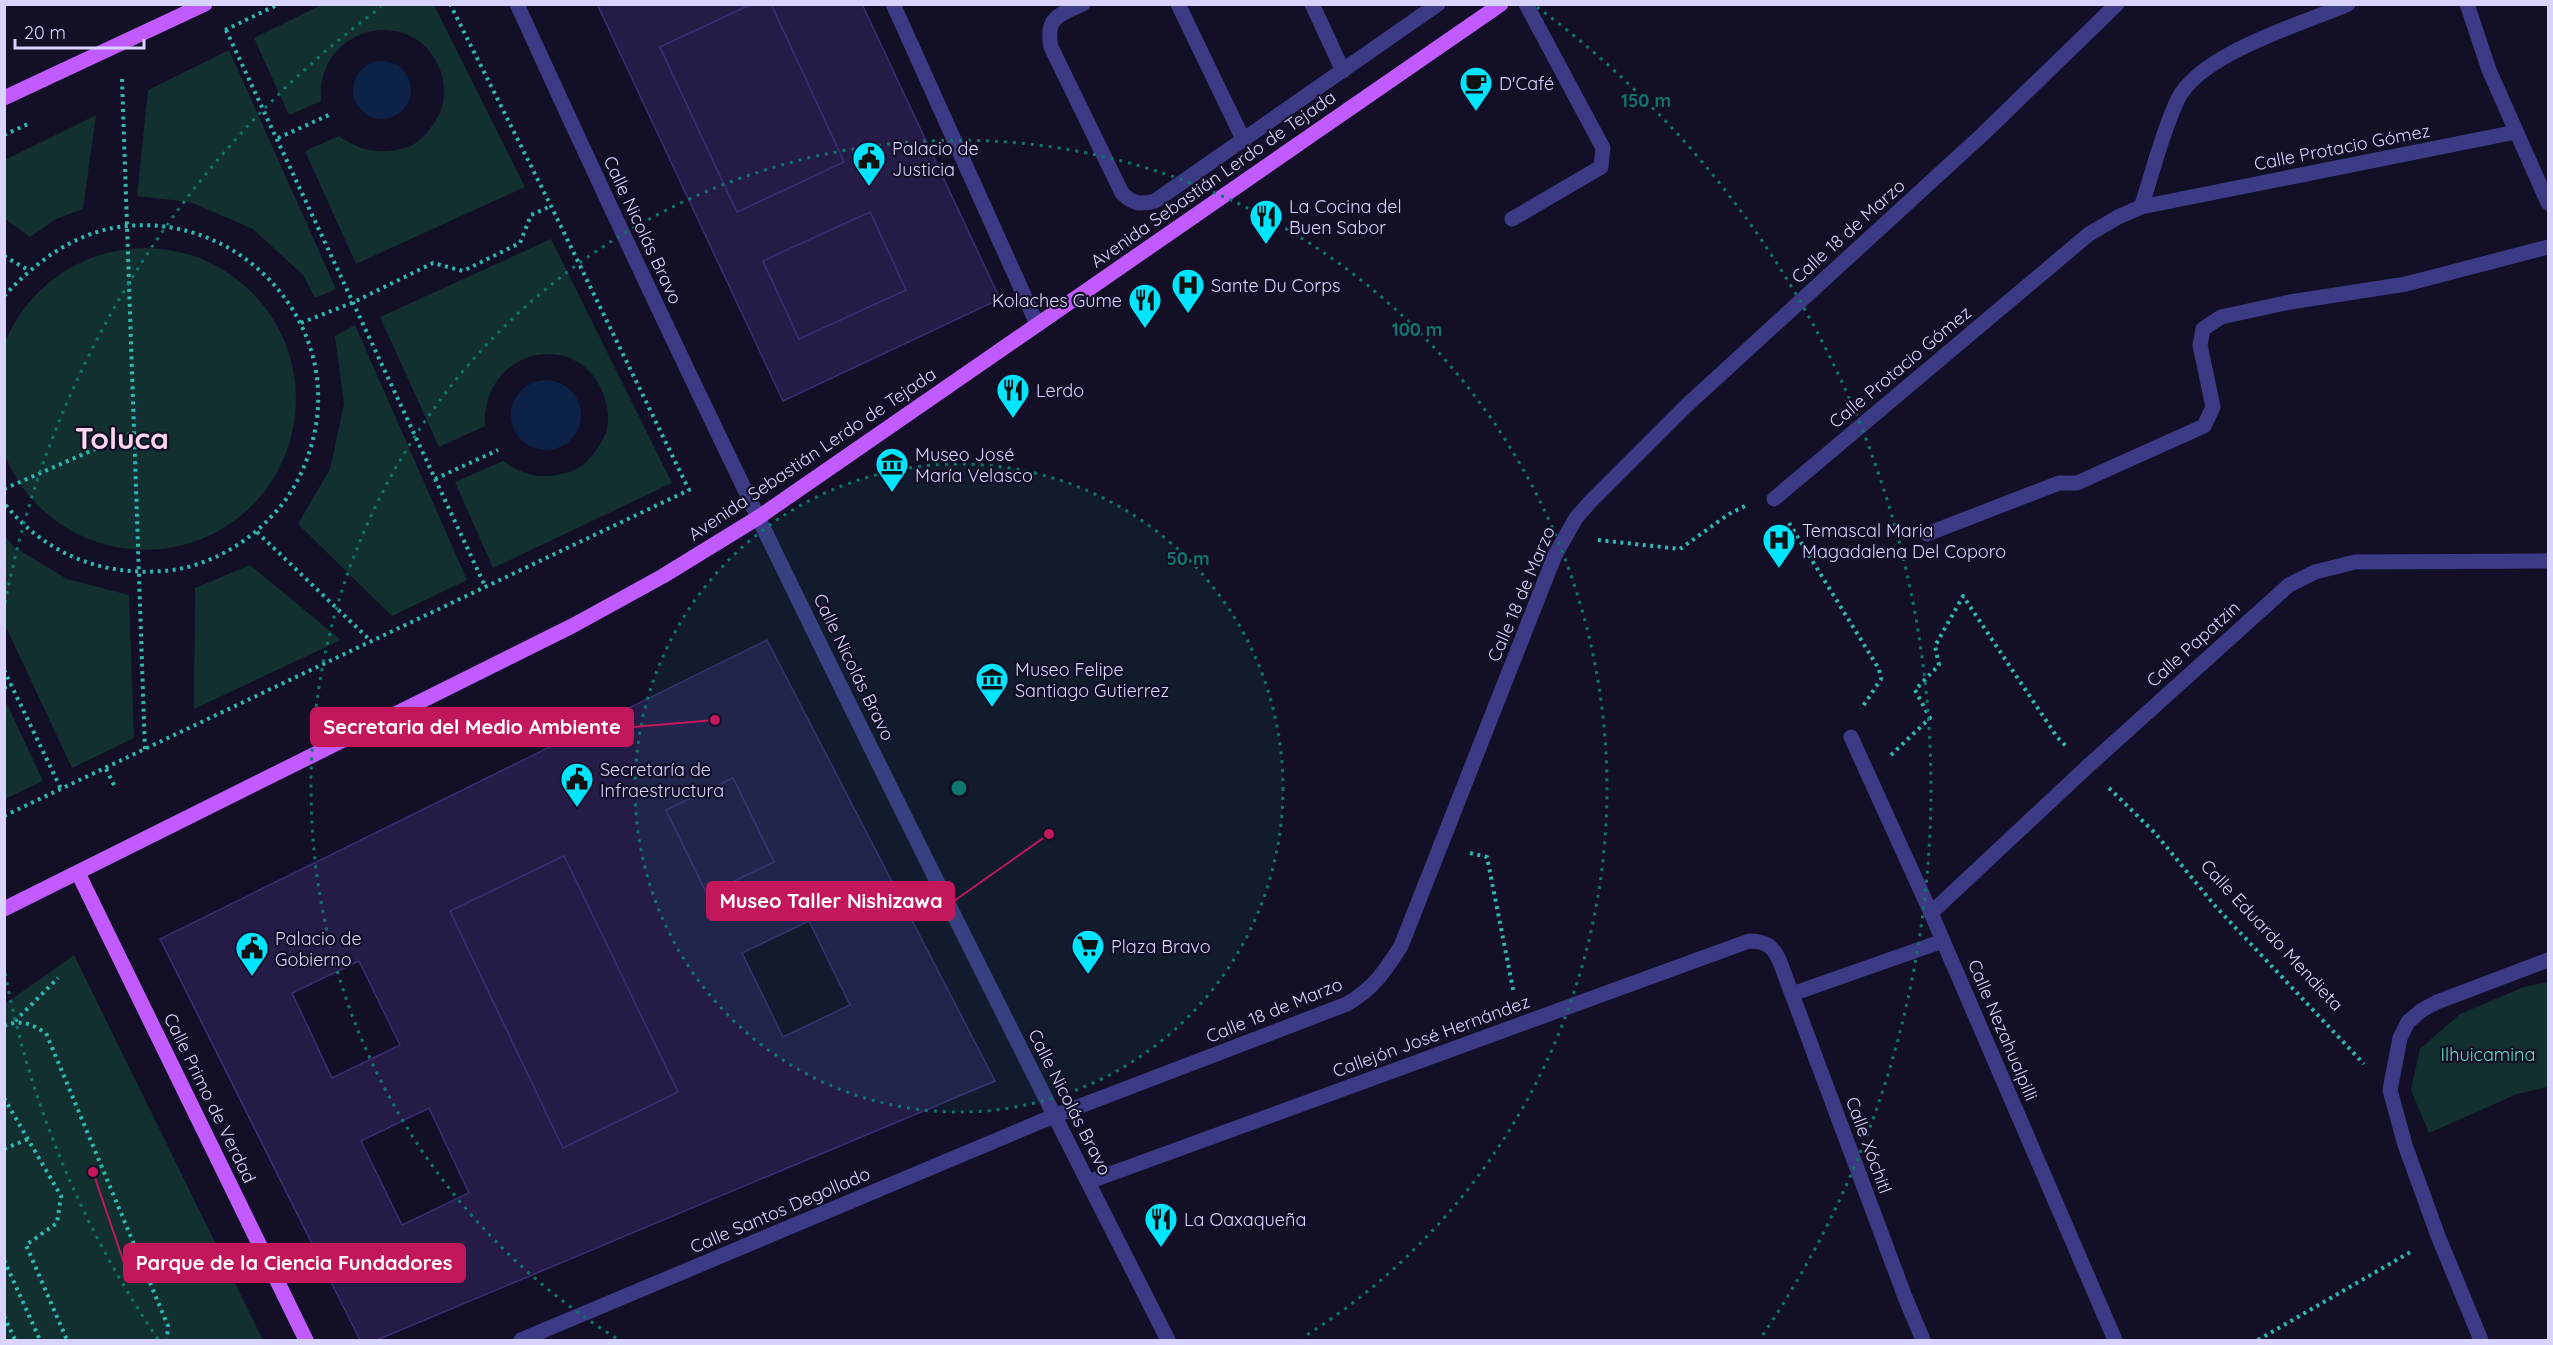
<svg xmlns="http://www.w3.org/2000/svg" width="2553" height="1345" viewBox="0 0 2553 1345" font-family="Quicksand,sans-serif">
<rect width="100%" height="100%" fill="#130f26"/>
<g fill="#12302f">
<path d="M323,4l111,1 91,182 -169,77 -51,-113 34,-15c23,16 43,19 69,11 14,-5 24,-20 31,-32 6,-12 6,-28 3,-40 -23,-74 -127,-51 -121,26l-32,14 -35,-77z"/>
<path d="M229,50l107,239 -21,9 -12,-23 -50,-46 -63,-27 -53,-6 11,-106z"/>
<path d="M96,115l-13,94 -27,10 -26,18 -25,-18v-59z"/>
<path d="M551,239l121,244 -179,85 -38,-86 48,-21c22,16 43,19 69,10 14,-5 24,-19 31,-32 7,-11 6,-27 2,-40 -21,-72 -123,-54 -120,27l-46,21 -59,-130z"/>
<circle cx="145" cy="399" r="151"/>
<path d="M355,325l112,255 -75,36 -94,-92 32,-55 14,-65 -9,-68z"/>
<path d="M4,535l10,12 53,32 62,16 5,143 -62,30 -67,-143z"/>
<path d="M250,565l91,75 -147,69 1,-121z"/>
<path d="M7,704l36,77 -38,18 -1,-94z"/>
<path d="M74,955l189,385h-258v-336z"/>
<path d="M2548,982v105l-31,7 -88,39 -18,-43 9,-41 40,-35 64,-27z"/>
</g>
<g fill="#0c2248">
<circle cx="382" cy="90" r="29"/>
<circle cx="546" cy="415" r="35"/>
</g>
<g fill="#241b47" stroke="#3b2d73" stroke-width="1.5" fill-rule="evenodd">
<path d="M597,4h155l-92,43 77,165 107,-50 -73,-158h91l138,295 -217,102zM870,212l36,78 -107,49 -36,-78z"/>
<path d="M752,4h19l73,158 -107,50 -77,-165z"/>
<path d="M870,212l36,78 -107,49 -36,-78z"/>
<path d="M767,640l228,441 -618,259h-17l-200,-401zM733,778l41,84 -67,32 -41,-84zM564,856l114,236 -115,56 -113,-237zM809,921l41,84 -67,32 -41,-84zM359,961l41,84 -68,33 -40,-85zM429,1108l40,85 -67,32 -41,-84z"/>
<path d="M733,778l41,84 -67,32 -41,-84z"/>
<path d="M564,856l114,236 -115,56 -113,-237z"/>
</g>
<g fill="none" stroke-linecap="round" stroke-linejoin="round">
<g stroke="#2fb8b0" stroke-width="4" stroke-dasharray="3 4.5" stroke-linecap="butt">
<path d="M225,30l54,-26"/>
<path d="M226,30l259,556"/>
<path d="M122,79l23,672"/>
<path d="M4,135l24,-11"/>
<path d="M278,138l53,-24"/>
<path d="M4,256l24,14"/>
<path d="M4,296c34,-36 72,-65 123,-70 115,-11 213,96 187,209 -7,31 -21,60 -44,83 -28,29 -66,50 -107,53 -63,5 -119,-18 -159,-68"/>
<path d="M301,323l53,-21 79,-39 30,8 57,-28 11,-28 20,-9"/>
<path d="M435,479l63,-29"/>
<path d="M4,489l130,-57"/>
<path d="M1789,523l90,146 2,10 -20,30"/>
<path d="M257,532l114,109"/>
<path d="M1598,540l82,9 49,-35 16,-8"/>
<path d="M4,670l57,119"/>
<path d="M4,688l7,-4"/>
<path d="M1891,755l39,-37 -15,-28 24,-25 -4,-19 28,-50 94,141 10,10"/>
<path d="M106,769l10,20"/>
<path d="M2109,788l46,45 61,74 148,157"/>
<path d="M4,816l685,-326 -138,-284 -101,-202"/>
<path d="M1470,853l17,4 27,137"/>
<path d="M15,1021l43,-43"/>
<path d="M4,1026c17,-7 27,-2 42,7l122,293 -1,14"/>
<path d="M4,1098l57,98 -4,27 -31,22 41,95"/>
<path d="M4,1149l24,-10"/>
<path d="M4,1260l36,80"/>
<path d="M4,1316l11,24"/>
<path d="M2258,1340l154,-89"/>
</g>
<g stroke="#3d3a85" stroke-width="15">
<path d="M517,4c205,451 427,895 651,1336"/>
<path d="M893,4l144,320"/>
<path d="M1083,4c-24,11 -38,13 -32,43l71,146c11,11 18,12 33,8l283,-197"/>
<path d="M1178,4l66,137"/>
<path d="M1312,4l31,67"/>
<path d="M2467,4l22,66 59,133"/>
<path d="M2141,207c12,-35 21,-75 37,-108 23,-46 124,-75 170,-95"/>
<path d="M1512,219l89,-52 2,-19 -77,-144"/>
<path d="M1774,499l315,-265 29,-17 23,-10 375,-75"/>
<path d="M1927,534l132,-51h18l127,-57 9,-19 -13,-62 3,-16 18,-12 69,-15 116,-18 142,-37"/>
<path d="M1851,737l80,176 184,427"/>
<path d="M1931,913l156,-146 202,-182 26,-13 40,-10 193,-1"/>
<path d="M1792,994l151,-53"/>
<path d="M1088,1182l661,-241c17,0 24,5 31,21l125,335 18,43"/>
<path d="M521,1340l533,-224 293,-112c27,-16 38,-33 54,-58l154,-391 21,-37 14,-16 96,-96 297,-272 134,-130"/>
<path d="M2481,1340l-43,-104 -33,-91 -15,-55 10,-52 8,-16 14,-12 15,-8 111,-42"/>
</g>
<g stroke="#c25bff" stroke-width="15">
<path d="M4,98l201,-94"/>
<path d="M78,873l228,467"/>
<path d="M4,909l570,-284 89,-49 96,-59 742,-513"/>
</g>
</g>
<circle cx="959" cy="788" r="324" fill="#0f766e" fill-opacity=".12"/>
<g fill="none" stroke="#0f766e" stroke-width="3" stroke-dasharray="3 6">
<circle cx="959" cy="788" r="324"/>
<path d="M616 1338A648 648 0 1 1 1302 1338"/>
<path d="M158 1339A972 972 0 0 1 5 973M5 603A972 972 0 0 1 381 7M1537 7A972 972 0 0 1 1760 1339"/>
</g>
<defs>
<symbol id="cafe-pin" viewBox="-11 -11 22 30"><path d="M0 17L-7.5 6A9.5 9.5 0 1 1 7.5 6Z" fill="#00e5ff" stroke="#130f26"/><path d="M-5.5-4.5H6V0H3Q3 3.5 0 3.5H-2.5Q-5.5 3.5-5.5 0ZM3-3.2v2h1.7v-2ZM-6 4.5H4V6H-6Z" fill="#111"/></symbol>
<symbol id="civic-pin" viewBox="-11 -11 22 30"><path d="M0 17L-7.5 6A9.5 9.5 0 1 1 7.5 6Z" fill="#00e5ff" stroke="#130f26"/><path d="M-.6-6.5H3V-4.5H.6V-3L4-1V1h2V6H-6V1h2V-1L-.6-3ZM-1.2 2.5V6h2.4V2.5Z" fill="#111"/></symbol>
<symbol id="restaurant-pin" viewBox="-11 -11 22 30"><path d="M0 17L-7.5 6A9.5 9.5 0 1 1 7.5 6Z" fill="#00e5ff" stroke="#130f26"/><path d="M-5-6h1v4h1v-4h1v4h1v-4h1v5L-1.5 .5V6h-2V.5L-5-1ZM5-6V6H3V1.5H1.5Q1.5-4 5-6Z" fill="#111"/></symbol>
<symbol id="hospital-pin" viewBox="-11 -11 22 30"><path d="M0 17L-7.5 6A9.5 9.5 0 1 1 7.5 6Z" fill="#00e5ff" stroke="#130f26"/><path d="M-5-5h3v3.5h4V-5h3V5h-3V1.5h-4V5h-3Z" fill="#111"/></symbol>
<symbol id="museum-pin" viewBox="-11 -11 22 30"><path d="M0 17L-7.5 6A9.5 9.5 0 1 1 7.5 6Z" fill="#00e5ff" stroke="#130f26"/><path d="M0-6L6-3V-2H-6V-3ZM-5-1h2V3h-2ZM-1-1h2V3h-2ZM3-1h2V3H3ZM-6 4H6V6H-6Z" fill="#111"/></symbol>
<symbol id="supermarket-pin" viewBox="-11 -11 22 30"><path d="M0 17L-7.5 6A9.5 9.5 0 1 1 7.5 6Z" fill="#00e5ff" stroke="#130f26"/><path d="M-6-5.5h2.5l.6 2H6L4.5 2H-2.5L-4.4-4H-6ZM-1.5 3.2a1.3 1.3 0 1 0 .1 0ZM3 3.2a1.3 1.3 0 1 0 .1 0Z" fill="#111"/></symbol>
</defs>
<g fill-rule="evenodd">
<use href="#cafe-pin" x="1457" y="64" width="38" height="52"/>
<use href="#civic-pin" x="850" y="139" width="38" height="52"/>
<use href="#restaurant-pin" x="1247" y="197" width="38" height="52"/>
<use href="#hospital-pin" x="1169" y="266" width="38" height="52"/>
<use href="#restaurant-pin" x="1126" y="281" width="38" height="52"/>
<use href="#restaurant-pin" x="994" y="371" width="38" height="52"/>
<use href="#museum-pin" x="873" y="445" width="38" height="52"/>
<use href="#hospital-pin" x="1760" y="521" width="38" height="52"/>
<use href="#museum-pin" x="973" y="660" width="38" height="52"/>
<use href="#civic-pin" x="558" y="760" width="38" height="52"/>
<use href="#supermarket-pin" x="1069" y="927" width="38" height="52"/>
<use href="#civic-pin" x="233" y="929" width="38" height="52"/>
<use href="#restaurant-pin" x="1142" y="1200" width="38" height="52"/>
</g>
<g text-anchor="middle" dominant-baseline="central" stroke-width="4.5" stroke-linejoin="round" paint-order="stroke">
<g font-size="18" fill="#d9d4ff" stroke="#130f26" text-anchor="start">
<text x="1499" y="83">D'Café</text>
<text x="892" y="148">Palacio de<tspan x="892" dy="21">Justicia</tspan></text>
<text x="1289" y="206">La Cocina del<tspan x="1289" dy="21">Buen Sabor</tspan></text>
<text x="1211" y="285">Sante Du Corps</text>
<text x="1122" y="300" text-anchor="end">Kolaches Gume</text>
<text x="1036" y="390">Lerdo</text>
<text x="915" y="454">Museo José<tspan x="915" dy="21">María Velasco</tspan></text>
<text x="1802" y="530">Temascal Maria<tspan x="1802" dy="21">Magadalena Del Coporo</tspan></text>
<text x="1015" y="669">Museo Felipe<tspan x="1015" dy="21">Santiago Gutierrez</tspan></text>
<text x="600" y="769">Secretaría de<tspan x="600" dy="21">Infraestructura</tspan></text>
<text x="275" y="938">Palacio de<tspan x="275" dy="21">Gobierno</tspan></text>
<text x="1111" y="946">Plaza Bravo</text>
<text x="1184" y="1219">La Oaxaqueña</text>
</g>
<g font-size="18" fill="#d9d4ff" stroke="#130f26">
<text transform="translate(2342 147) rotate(-11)">Calle Protacio Gómez</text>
<text transform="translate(1213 179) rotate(-35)">Avenida Sebastián Lerdo de Tejada</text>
<text transform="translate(643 230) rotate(65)">Calle Nicolás Bravo</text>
<text transform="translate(1848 231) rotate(-42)">Calle 18 de Marzo</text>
<text transform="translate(1900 367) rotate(-40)">Calle Protacio Gómez</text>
<text transform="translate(812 454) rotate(-34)">Avenida Sebastián Lerdo de Tejada</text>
<text transform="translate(1521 594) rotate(-67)">Calle 18 de Marzo</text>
<text transform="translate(2193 644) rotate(-42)">Calle Papatzin</text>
<text transform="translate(854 667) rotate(64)">Calle Nicolás Bravo</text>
<text transform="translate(2272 935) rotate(47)">Calle Eduardo Mendieta</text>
<text transform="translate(1274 1010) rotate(-22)">Calle 18 de Marzo</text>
<text transform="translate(2003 1030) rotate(67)">Calle Nezahualpilli</text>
<text transform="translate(1431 1036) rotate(-20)">Callejón José Hernández</text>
<text transform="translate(210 1098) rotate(64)">Calle Primo de Verdad</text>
<text transform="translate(1070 1102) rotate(63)">Calle Nicolás Bravo</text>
<text transform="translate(1869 1145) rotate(70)">Calle Xóchitl</text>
<text transform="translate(780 1210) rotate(-23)">Calle Santos Degollado</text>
</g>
<g font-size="18" fill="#5fe0c0" stroke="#130f26">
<text x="2488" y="1054">Ilhuicamina</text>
</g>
<g font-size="30" font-weight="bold" fill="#ffd6f0" stroke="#130f26">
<text x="122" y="438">Toluca</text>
</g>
</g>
<circle cx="959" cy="788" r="9" fill="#0f766e" stroke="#130f26" stroke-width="3"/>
<g font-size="18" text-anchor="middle" font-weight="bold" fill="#0f766e" stroke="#130f26" stroke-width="4.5" stroke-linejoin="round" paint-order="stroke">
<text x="1646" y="107">150 m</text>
<text x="1417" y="336">100 m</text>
<text x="1188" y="565">50 m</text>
</g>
<path fill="none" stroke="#c2185b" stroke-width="2" d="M715 720L633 727M1049 834L954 901M93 1172L124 1263"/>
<g fill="#c2185b" stroke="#130f26" stroke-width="2">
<circle cx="715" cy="720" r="6"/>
<circle cx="1049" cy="834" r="6"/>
<circle cx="93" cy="1172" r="6"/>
</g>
<g fill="#c2185b" stroke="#c2185b" stroke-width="2">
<rect x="311" y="708" width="322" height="38" rx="6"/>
<rect x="707" y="882" width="247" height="38" rx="6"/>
<rect x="124" y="1244" width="341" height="38" rx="6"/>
</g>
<g font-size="20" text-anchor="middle" font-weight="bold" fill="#fff">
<text x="472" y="734">Secretaria del Medio Ambiente</text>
<text x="831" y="908">Museo Taller Nishizawa</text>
<text x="294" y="1270">Parque de la Ciencia Fundadores</text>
</g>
<rect width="2553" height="1345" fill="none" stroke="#d9d4ff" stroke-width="12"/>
<path d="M15 39v9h129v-9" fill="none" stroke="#d9d4ff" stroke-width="3"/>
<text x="24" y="39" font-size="18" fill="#d9d4ff" stroke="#130f26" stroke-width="4.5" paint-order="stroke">20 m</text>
</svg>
